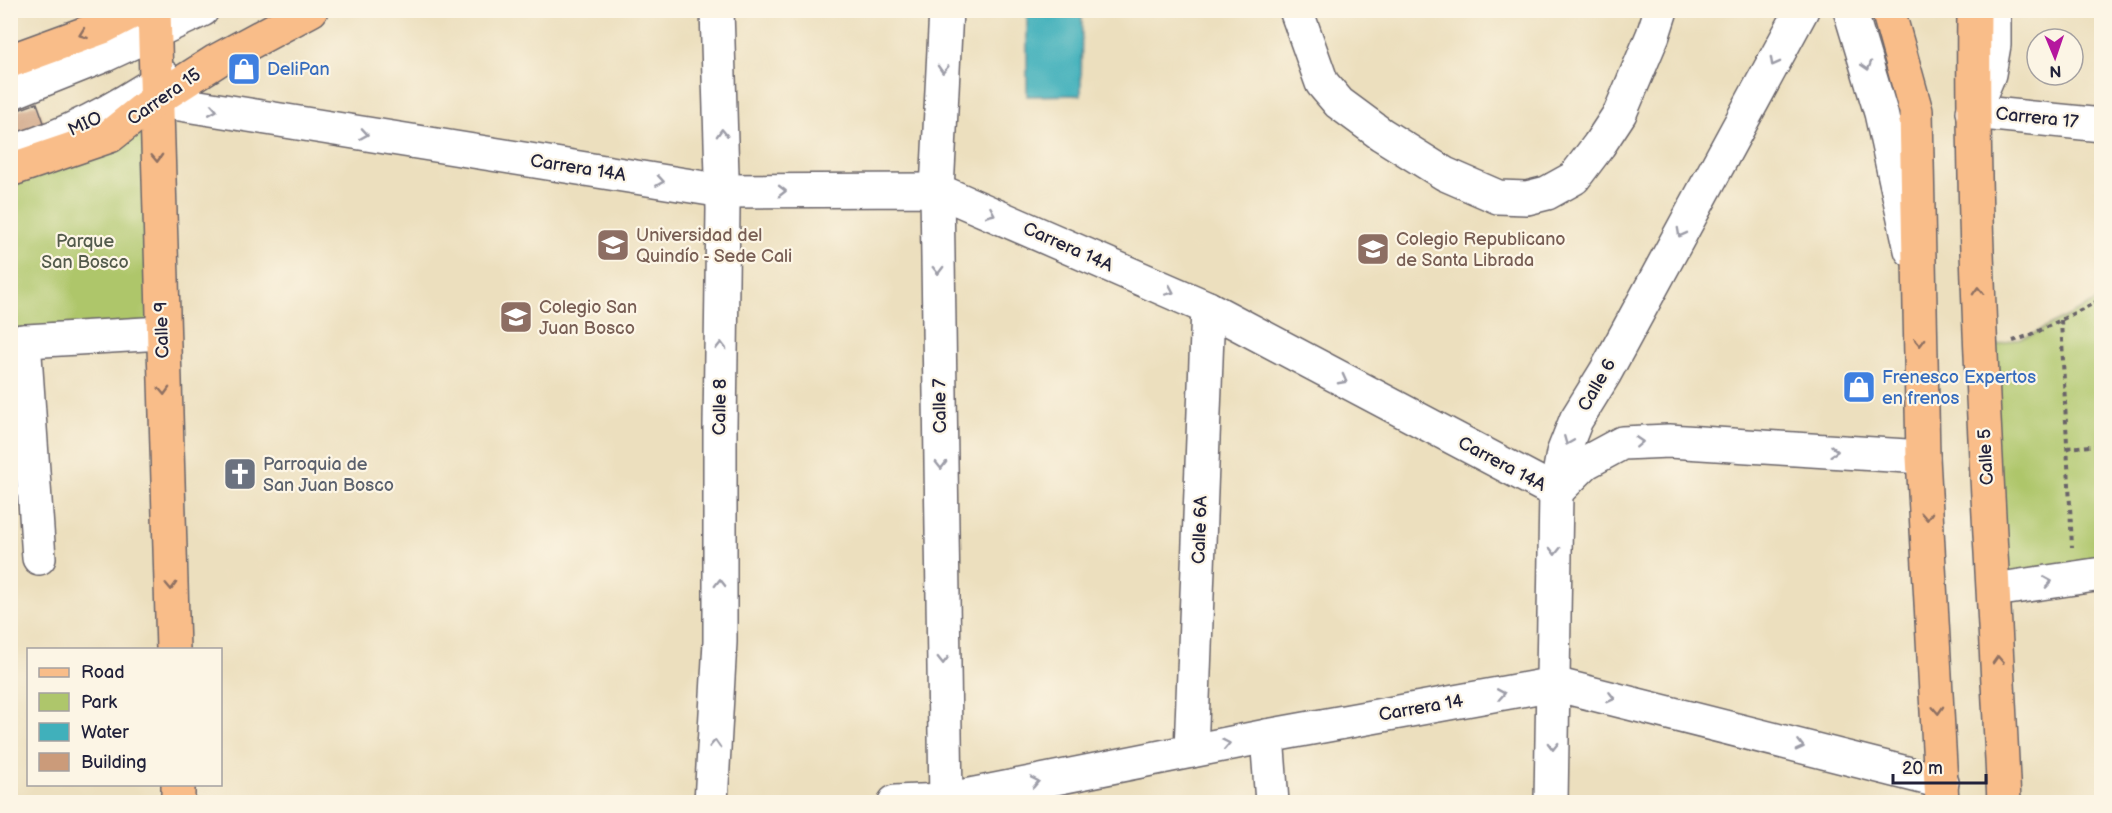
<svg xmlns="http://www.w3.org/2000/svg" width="2112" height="813" viewBox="0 0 2112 813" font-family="'Balsamiq Sans',sans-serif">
<rect width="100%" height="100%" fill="#fcf5e5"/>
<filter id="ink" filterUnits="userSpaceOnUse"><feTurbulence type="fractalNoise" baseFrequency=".0167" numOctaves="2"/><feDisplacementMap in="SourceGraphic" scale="12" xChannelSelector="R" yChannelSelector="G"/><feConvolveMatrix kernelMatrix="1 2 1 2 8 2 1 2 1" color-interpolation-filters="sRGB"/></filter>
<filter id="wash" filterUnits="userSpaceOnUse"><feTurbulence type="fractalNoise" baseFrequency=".008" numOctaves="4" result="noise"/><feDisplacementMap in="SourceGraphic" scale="24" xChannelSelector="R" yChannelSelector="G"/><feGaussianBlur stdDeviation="1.35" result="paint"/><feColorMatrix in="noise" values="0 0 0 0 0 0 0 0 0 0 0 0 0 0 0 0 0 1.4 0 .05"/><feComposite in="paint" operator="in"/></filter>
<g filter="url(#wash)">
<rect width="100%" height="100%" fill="#ecdfbe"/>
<g fill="#aec66b" stroke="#687453" stroke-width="1.5">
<path d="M155,100l7,233 -151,9 -1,-172z"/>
<path d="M2101,299v275l-107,16 -14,-240 51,-15z"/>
</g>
<path fill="#40b0bb" stroke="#31697b" stroke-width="1.5" d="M1027,11h55l-1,84 -54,1z"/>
<g id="blocks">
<path fill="#cb9b7a" d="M37,103l10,28 -37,13v-31z"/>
</g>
</g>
<g filter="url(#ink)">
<use href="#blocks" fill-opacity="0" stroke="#696469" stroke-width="1.5"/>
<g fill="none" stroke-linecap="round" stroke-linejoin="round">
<defs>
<g id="minor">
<path d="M1296,10l26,73 17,20 42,31 64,40 53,23 29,1 20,-5 27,-15 25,-33 21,-32 33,-78 8,-25"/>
<path d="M1850,10l31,103 30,137"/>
<path d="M1994,10v35l-5,29 -16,38 129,13"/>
<path d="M10,93l95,-38 97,-45"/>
<path d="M155,100l568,91 214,-1 271,118 348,184"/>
<path d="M18,150c53,-16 100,-42 146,-73"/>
<path d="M24,341l15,217"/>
<path d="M10,342l152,-9"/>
<path d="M1556,492l29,-29 37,-20 47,-2 254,16"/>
<path d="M1994,590l108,-16"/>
<path d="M1267,736l5,66"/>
<path d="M1191,751l17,-443"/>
<path d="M711,802l9,-160v-216l3,-217 -6,-199"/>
<path d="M895,802l50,-2 322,-64 287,-52 388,98"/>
<path d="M946,802l-9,-612 9,-180"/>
<path d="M1551,802l5,-310 7,-39 13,-33 29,-47 197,-363"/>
</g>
<g id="major">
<path d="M154,10l19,640"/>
<path d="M1888,10l28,101 7,346 19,345"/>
<path d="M1974,10c-3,265 18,529 30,792"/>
<path d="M10,61l93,-34 33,-17"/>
<path d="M10,170l100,-34 45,-36 61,-39 95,-51"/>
<path d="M178,784v18"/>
</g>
</defs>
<use href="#minor" stroke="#696469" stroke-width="36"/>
<use href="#major" stroke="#696469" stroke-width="36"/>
<g stroke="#696469" stroke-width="4" stroke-dasharray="4.5 4.5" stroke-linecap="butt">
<path d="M2061,320l11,227"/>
<path d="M2013,341l18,-6 71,-36"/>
<path d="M2067,448l35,-3"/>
</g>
<use href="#minor" stroke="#fff" stroke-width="33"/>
<use href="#major" stroke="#f9bd89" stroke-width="33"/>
</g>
<defs><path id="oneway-chevron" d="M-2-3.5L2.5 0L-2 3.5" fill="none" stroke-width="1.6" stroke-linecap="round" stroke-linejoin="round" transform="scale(1.5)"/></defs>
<g stroke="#8e7062">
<use href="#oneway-chevron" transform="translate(83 34) rotate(160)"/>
<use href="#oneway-chevron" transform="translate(157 158) rotate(88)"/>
<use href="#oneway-chevron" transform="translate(1978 291) rotate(-92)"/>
<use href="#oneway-chevron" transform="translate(1920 342) rotate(89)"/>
<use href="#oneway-chevron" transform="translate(164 391) rotate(88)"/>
<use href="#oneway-chevron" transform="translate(1927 516) rotate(87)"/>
<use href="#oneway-chevron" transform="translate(171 586) rotate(88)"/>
<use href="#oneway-chevron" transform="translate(1998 660) rotate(-93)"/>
<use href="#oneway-chevron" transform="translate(1938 710) rotate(87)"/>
</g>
<g stroke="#9c9ca7">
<use href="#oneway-chevron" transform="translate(1774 62) rotate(118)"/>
<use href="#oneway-chevron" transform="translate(1867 66) rotate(73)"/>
<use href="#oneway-chevron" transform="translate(943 69) rotate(93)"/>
<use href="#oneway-chevron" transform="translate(213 110) rotate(10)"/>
<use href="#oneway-chevron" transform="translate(722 133) rotate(-92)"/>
<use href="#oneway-chevron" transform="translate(364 134) rotate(9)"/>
<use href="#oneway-chevron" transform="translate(660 181) rotate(9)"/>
<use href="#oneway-chevron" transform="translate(782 191)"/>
<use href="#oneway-chevron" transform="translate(991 213) rotate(24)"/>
<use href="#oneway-chevron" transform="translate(1681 233) rotate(118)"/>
<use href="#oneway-chevron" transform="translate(938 270) rotate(89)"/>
<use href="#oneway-chevron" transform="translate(1170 291) rotate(24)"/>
<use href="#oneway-chevron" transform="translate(721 346) rotate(-89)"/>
<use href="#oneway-chevron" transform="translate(1343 380) rotate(28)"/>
<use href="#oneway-chevron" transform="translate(1568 441) rotate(112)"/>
<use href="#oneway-chevron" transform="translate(1639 442) rotate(-3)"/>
<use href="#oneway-chevron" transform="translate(1834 451) rotate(4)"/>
<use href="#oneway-chevron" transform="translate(941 465) rotate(89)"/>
<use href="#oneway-chevron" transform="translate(1555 551) rotate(91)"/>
<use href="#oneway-chevron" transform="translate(2048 582) rotate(-9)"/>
<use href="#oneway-chevron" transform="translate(720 583) rotate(-90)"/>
<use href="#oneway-chevron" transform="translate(943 660) rotate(89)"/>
<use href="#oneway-chevron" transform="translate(1501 694) rotate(-10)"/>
<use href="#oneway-chevron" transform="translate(1611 698) rotate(14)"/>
<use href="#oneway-chevron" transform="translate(715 744) rotate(-87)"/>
<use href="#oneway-chevron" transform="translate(1226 744) rotate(-11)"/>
<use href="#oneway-chevron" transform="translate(1553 746) rotate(91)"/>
<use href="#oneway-chevron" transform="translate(1800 746) rotate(14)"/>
<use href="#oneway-chevron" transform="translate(1035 782) rotate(-11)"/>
</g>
</g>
<defs>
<symbol id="shop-square" viewBox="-11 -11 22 22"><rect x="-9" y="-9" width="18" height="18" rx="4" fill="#3f7fe0" stroke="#fcf5e5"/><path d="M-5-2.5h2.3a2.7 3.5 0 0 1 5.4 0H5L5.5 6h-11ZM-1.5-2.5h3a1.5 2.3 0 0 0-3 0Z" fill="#fff"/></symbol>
<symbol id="university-square" viewBox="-11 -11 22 22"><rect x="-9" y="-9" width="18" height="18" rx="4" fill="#8d6e63" stroke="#fcf5e5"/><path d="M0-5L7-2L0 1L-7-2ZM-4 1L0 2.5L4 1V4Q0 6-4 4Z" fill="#fff"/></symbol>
<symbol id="school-square" viewBox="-11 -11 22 22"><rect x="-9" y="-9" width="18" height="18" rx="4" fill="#8d6e63" stroke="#fcf5e5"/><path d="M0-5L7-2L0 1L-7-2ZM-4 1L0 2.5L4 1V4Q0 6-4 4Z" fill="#fff"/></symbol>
<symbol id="church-square" viewBox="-11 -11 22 22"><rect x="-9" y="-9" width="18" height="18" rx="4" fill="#6b7280" stroke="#fcf5e5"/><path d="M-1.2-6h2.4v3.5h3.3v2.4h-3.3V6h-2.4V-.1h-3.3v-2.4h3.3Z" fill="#fff"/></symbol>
</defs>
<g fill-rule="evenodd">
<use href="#shop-square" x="225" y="50" width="38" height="38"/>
<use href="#university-square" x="594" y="226" width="38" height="38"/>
<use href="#school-square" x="1354" y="230" width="38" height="38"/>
<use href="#school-square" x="497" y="298" width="38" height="38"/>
<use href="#shop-square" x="1840" y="368" width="38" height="38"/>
<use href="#church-square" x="221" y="455" width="38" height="38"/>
</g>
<g text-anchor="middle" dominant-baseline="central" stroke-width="4.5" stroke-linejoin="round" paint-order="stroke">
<g font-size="18" fill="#366cbe" stroke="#fcf5e5" text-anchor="start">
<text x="267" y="69">DeliPan</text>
<text x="1882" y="377">Frenesco Expertos<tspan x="1882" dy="21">en frenos</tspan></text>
</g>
<g font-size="18" fill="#22223b" stroke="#fcf5e5">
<text transform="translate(164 97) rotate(-35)">Carrera 15</text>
<text transform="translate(2037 118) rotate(6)">Carrera 17</text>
<text transform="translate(85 124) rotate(-25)">MIO</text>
<text transform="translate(578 168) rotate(9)">Carrera 14A</text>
<text transform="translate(1068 247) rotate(24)">Carrera 14A</text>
<text transform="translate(162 330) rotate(-92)">Calle 9</text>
<text transform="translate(1597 385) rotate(-60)">Calle 6</text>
<text transform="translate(940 406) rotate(-91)">Calle 7</text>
<text transform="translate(720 407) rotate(-89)">Calle 8</text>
<text transform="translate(1986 457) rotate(-93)">Calle 5</text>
<text transform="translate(1502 464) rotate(28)">Carrera 14A</text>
<text transform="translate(1200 530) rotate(-88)">Calle 6A</text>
<text transform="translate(1421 708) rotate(-10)">Carrera 14</text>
</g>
<g font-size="18" fill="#785e54" stroke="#fcf5e5" text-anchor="start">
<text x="636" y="235">Universidad del<tspan x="636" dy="21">Quindío - Sede Cali</tspan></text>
<text x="1396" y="239">Colegio Republicano<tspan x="1396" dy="21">de Santa Librada</tspan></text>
<text x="539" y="307">Colegio San<tspan x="539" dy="21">Juan Bosco</tspan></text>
</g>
<g font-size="18" fill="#535b4c" stroke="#fcf5e5">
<text x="85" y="241">Parque<tspan x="85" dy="21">San Bosco</tspan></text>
</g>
<g font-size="18" fill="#5b616d" stroke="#fcf5e5" text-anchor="start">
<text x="263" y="464">Parroquia de<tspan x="263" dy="21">San Juan Bosco</tspan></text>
</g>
</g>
<rect width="2112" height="813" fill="none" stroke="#fcf5e5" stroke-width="36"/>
<rect x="27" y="648" width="195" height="138" fill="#fcf5e5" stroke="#a5a1a1" stroke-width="1.5"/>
<rect x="39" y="668" width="30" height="9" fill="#f9bd89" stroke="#a5a1a1" stroke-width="1.5"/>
<text x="81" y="678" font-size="18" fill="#22223b">Road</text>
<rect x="39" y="693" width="30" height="18" fill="#aec66b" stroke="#a5a1a1" stroke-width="1.5"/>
<text x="81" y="708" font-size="18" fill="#22223b">Park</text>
<rect x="39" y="723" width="30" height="18" fill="#40b0bb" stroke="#a5a1a1" stroke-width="1.5"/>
<text x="81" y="738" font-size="18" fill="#22223b">Water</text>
<rect x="39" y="753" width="30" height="18" fill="#cb9b7a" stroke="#a5a1a1" stroke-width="1.5"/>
<text x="81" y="768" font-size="18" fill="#22223b">Building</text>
<g transform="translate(2055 57) rotate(178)"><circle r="28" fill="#fcf5e5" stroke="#a5a1a1" stroke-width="1.5"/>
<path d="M0-4.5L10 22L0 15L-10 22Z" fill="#b5179e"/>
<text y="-9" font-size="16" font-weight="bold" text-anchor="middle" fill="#22223b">N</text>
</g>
<path d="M1893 774v9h93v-9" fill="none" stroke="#22223b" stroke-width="3"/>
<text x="1902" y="774" font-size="18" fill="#22223b" stroke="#fcf5e5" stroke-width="4.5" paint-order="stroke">20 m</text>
</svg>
